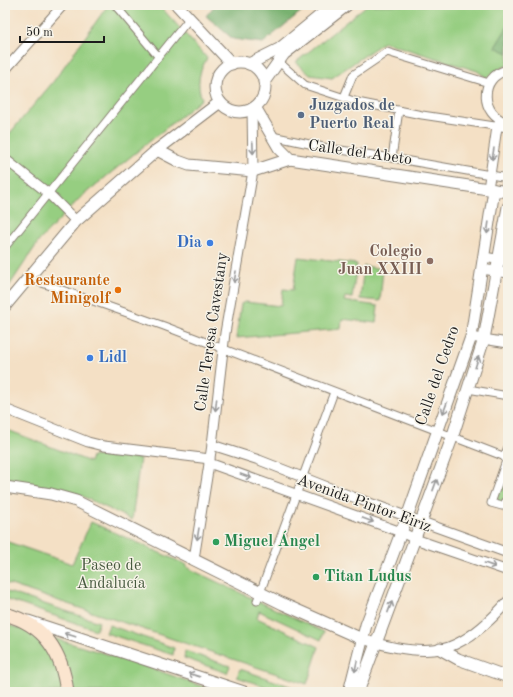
<svg xmlns="http://www.w3.org/2000/svg" width="513" height="697" viewBox="0 0 513 697" font-family="'Old Standard TT',serif">
<rect width="100%" height="100%" fill="#f7f3e8"/>
<filter id="ink" filterUnits="userSpaceOnUse"><feTurbulence type="fractalNoise" baseFrequency=".025" numOctaves="2"/><feDisplacementMap in="SourceGraphic" scale="8" xChannelSelector="R" yChannelSelector="G"/><feConvolveMatrix kernelMatrix="1 2 1 2 8 2 1 2 1" color-interpolation-filters="sRGB"/></filter>
<filter id="wash" filterUnits="userSpaceOnUse"><feTurbulence type="fractalNoise" baseFrequency=".012" numOctaves="4" result="noise"/><feDisplacementMap in="SourceGraphic" scale="16" xChannelSelector="R" yChannelSelector="G"/><feGaussianBlur stdDeviation="0.9" result="paint"/><feColorMatrix in="noise" values="0 0 0 0 0 0 0 0 0 0 0 0 0 0 0 0 0 1.4 0 .05"/><feComposite in="paint" operator="in"/></filter>
<g filter="url(#wash)">
<rect width="100%" height="100%" fill="#f4e0c5"/>
<g fill="#96ce81" stroke="#59754e">
<path d="M108,5h51l48,53c-8,14 -11,25 -5,41l-121,98 -42,44 -34,51v-153l48,-57z"/>
<path d="M367,5h141v60l-12,6 -9,7 -10,-7 -93,-29 -52,36 -22,-3 -14,-13z"/>
<path d="M298,257l59,7 -5,34 -7,-1 -1,4 34,5 -2,17 -34,-4 -1,10 -105,9 5,-34 4,-2 36,4 2,-17 10,1z"/>
<path d="M364,266l19,3 -3,32 -20,-2z"/>
<path d="M5,429l85,33 2,-6 48,2 -8,62 -52,-25 -75,-17z"/>
<path d="M508,464v30l-7,8 -5,-1z"/>
<path d="M91,522l96,43v2l9,5 128,60 -3,8 -62,-29 -2,7 62,29 -12,37 -302,-101v-42l67,23z"/>
<path d="M5,591l94,31 -3,8 -91,-31z"/>
<path d="M5,624l132,39 81,29h-213z"/>
<path d="M109,625l65,23 -1,7 -67,-22z"/>
<path d="M185,651l45,15 -3,7 -43,-15z"/>
<path d="M240,669l64,22 2,1h-25l-44,-15z"/>
</g>
<g fill="#78b16f" stroke="#4a6646">
<path d="M215,5h94l-46,38 -30,-4 -27,-23z"/>
<path d="M508,26v27l-13,-6z"/>
</g>
</g>
<g filter="url(#ink)">
<g fill="none" stroke-linecap="round" stroke-linejoin="round">
<defs>
<g id="pedestrian">
<path d="M115,5l43,51"/>
<path d="M278,61l27,24 52,17 65,13 86,13"/>
<path d="M344,97l9,-22 34,-23 102,31"/>
<path d="M272,136l56,12 64,10 7,-48"/>
<path d="M392,158l116,20"/>
<path d="M5,247l184,-228"/>
<path d="M28,278l136,48 344,132"/>
<path d="M468,389l40,7"/>
<path d="M504,457l4,-10"/>
<path d="M507,458l-16,45 11,3 6,-7"/>
<path d="M257,601l77,-209"/>
</g>
<g id="minor">
<path d="M5,70l58,-65"/>
<path d="M508,70c-30,6 -28,46 0,53"/>
<path d="M5,159l43,34 28,28"/>
<path d="M488,189l9,-62 4,-6"/>
<path d="M506,192l2,-16"/>
<path d="M484,257l24,4"/>
<path d="M482,269l26,4"/>
<path d="M471,337l37,6"/>
<path d="M5,409l83,33 16,4 106,13"/>
<path d="M212,445l47,15 94,37 155,56"/>
<path d="M209,463l192,69 14,7 93,32"/>
<path d="M194,559l18,-114 13,-112 28,-162 -1,-62"/>
<path d="M362,639c26,8 69,18 94,5 21,-10 37,-26 52,-43"/>
</g>
<g id="tertiary">
<path d="M177,5l55,59"/>
<circle cx="240" cy="87" r="25"/>
<path d="M249,64l30,-15 54,-44"/>
<path d="M264,82l20,-28 63,-49"/>
<path d="M255,107l24,41 11,11 218,33"/>
<path d="M157,150l21,11 11,4 64,6 37,-12"/>
<path d="M5,306l71,-85 81,-71 63,-48"/>
<path d="M5,487l46,7 25,7 207,103 79,35"/>
<path d="M28,621l216,71"/>
<path d="M440,649l18,10 50,18"/>
<path d="M349,692l17,-67 41,-108 64,-180 23,-147"/>
<path d="M358,692l94,-254 32,-99 24,-132"/>
</g>
<path id="secondary" d="M5,614c40,11 57,38 62,78"/>
</defs>
<use href="#pedestrian" stroke="#887e70" stroke-width="9"/>
<use href="#minor" stroke="#887e70" stroke-width="11"/>
<use href="#tertiary" stroke="#887e70" stroke-width="13"/>
<use href="#secondary" stroke="#887e70" stroke-width="15"/>
<use href="#pedestrian" stroke="#fff" stroke-width="7"/>
<use href="#minor" stroke="#fff" stroke-width="9"/>
<use href="#tertiary" stroke="#fff" stroke-width="11"/>
<use href="#secondary" stroke="#fbe5cf" stroke-width="13"/>
</g>
<defs><path id="oneway-shaft" d="M-6 0H5M1.5-3L5.5 0L1.5 3" fill="none" stroke-width="1.6" stroke-linecap="round" stroke-linejoin="round"/></defs>
<g stroke="#999">
<use href="#oneway-shaft" transform="translate(253 148) rotate(88)"/>
<use href="#oneway-shaft" transform="translate(493 154) rotate(99)"/>
<use href="#oneway-shaft" transform="translate(488 228) rotate(98)"/>
<use href="#oneway-shaft" transform="translate(235 277) rotate(100)"/>
<use href="#oneway-shaft" transform="translate(477 362) rotate(-72)"/>
<use href="#oneway-shaft" transform="translate(216 405) rotate(96)"/>
<use href="#oneway-shaft" transform="translate(445 408) rotate(110)"/>
<use href="#oneway-shaft" transform="translate(246 476) rotate(20)"/>
<use href="#oneway-shaft" transform="translate(435 485) rotate(-70)"/>
<use href="#oneway-shaft" transform="translate(368 520) rotate(20)"/>
<use href="#oneway-shaft" transform="translate(198 534) rotate(99)"/>
<use href="#oneway-shaft" transform="translate(490 565) rotate(19)"/>
<use href="#oneway-shaft" transform="translate(390 607) rotate(-69)"/>
<use href="#oneway-shaft" transform="translate(70 635) rotate(-162)"/>
<use href="#oneway-shaft" transform="translate(356 666) rotate(102)"/>
<use href="#oneway-shaft" transform="translate(194 675) rotate(-162)"/>
</g>
</g>
<circle fill="#5c6f8a" stroke="#f7f3e8" stroke-width="1.5" cx="301" cy="115" r="4"/>
<g fill="#3f7fe0" stroke="#f7f3e8" stroke-width="1.5">
<circle cx="210" cy="243" r="4"/>
<circle cx="90" cy="358" r="4"/>
</g>
<circle fill="#8d6e63" stroke="#f7f3e8" stroke-width="1.5" cx="430" cy="261" r="4"/>
<circle fill="#e8710a" stroke="#f7f3e8" stroke-width="1.5" cx="118" cy="290" r="4"/>
<g fill="#2e9e5b" stroke="#f7f3e8" stroke-width="1.5">
<circle cx="216" cy="542" r="4"/>
<circle cx="316" cy="577" r="4"/>
</g>
<g text-anchor="middle" dominant-baseline="central" stroke-width="3" stroke-linejoin="round" paint-order="stroke">
<g font-size="16" font-weight="bold" fill="#4e5e75" stroke="#f7f3e8" text-anchor="start">
<text x="309" y="106">Juzgados de<tspan x="309" dy="18">Puerto Real</tspan></text>
</g>
<g font-size="16" fill="#1c1c1c" stroke="#f7f3e8">
<text transform="translate(360 153) rotate(8)">Calle del Abeto</text>
<text transform="translate(212 332) rotate(-82)">Calle Teresa Cavestany</text>
<text transform="translate(438 376) rotate(-71)">Calle del Cedro</text>
<text transform="translate(364 504) rotate(20)">Avenida Pintor Eiriz</text>
</g>
<g font-size="16" font-weight="bold" fill="#366cbe" stroke="#f7f3e8" text-anchor="end">
<text x="202" y="243">Dia</text>
<text x="98" y="358" text-anchor="start">Lidl</text>
</g>
<g font-size="16" font-weight="bold" fill="#785e54" stroke="#f7f3e8" text-anchor="end">
<text x="422" y="252">Colegio<tspan x="422" dy="18">Juan XXIII</tspan></text>
</g>
<g font-size="16" font-weight="bold" fill="#c56008" stroke="#f7f3e8" text-anchor="end">
<text x="110" y="281">Restaurante<tspan x="110" dy="18">Minigolf</tspan></text>
</g>
<g font-size="16" font-weight="bold" fill="#27864d" stroke="#f7f3e8" text-anchor="start">
<text x="224" y="542">Miguel Ángel</text>
<text x="324" y="577">Titan Ludus</text>
</g>
<g font-size="16" fill="#475a3f" stroke="#f7f3e8">
<text x="111" y="566">Paseo de<tspan x="111" dy="18">Andalucía</tspan></text>
</g>
</g>
<rect width="513" height="697" fill="none" stroke="#f7f3e8" stroke-width="20"/>
<path d="M20 36v6h84v-6" fill="none" stroke="#1c1c1c" stroke-width="2"/>
<text x="26" y="36" font-size="12" fill="#1c1c1c" stroke="#f7f3e8" stroke-width="3" paint-order="stroke">50 m</text>
</svg>
